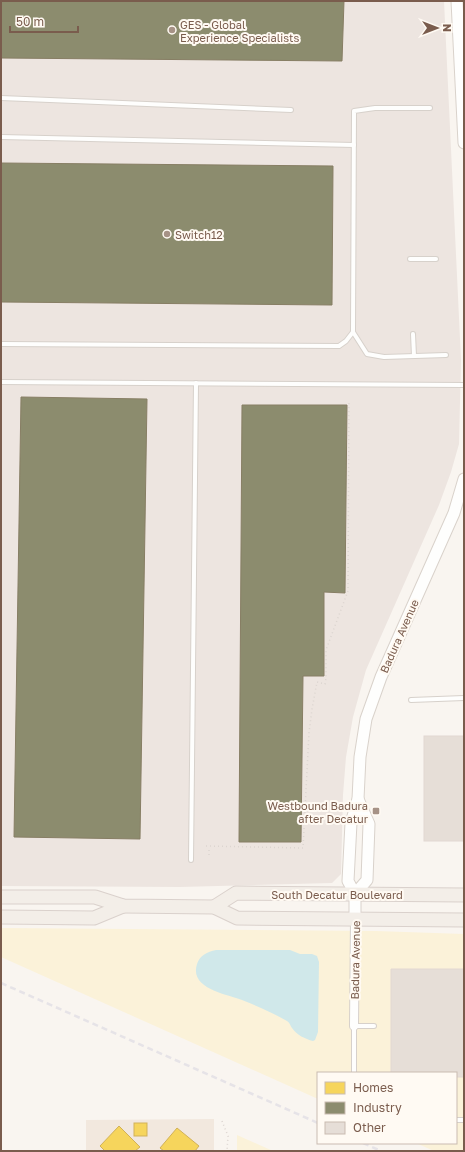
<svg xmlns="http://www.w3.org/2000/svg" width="465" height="1152" viewBox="0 0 465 1152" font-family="'Golos Text',sans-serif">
<rect width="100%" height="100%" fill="#f9f5f0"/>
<path fill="#f2e8de" d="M214,1119v32h-128v-31z"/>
<path fill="#ede5e0" d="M1,1h443l17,359 -2,84 -8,28 -12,33 -73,165 -13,47 -7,40 -3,38 -2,79 -9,9 -152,4 -179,-1z"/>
<g fill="#fbf2d9">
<path d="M1,928l375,3 88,3v217h-30l-18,-8h40v-70h-138v26l-317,-142z"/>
<path d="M237,1135l36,16h-36z"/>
</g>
<path fill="#d0e8ea" d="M216,950h74l10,4h12l5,2 2,6 -1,70 -3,8 -2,1c-8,-2 -16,-6 -21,-13 -2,-3 -2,-5 -5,-7 -14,-8 -30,-15 -45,-21 -15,-6 -53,-11 -45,-36 3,-9 10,-12 19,-14z"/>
<g fill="#f6d55c" stroke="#d1b158">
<rect x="134" y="1123" width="13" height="13"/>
<path d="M119,1126l21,21 -5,4h-30l-5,-5z"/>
<path d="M177,1128l22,18 -4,5h-31l-4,-3z"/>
</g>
<g fill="#8c8c6e" stroke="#877e64">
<path d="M1,1h343l-2,60 -341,-3z"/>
<path d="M1,163l332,3 -1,139 -331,-3z"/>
<path d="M21,397l126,2 -7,440 -126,-2z"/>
<path d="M242,405h105l-2,188 -21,-1v84h-21l-2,166h-62z"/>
</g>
<g fill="#e6ded7" stroke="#e2d8d2">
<rect x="424" y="736" width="40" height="105"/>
<path d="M391,969h73v108h-8v-4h-65z"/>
</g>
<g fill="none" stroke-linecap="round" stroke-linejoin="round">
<defs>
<g id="lane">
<path d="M1,98l290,12"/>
<path d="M1,137l353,8"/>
<path d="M410,259h26"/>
<path d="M353,332l14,22 17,3 62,-2"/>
<path d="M413,334l1,22"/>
<path d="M1,344l338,2 7,-5 7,-9 1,-221 21,-3h55"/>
<path d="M1,382l463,3"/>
<path d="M411,700l53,-2"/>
<path d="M191,860l5,-477"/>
<path d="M354,1073v-47h20"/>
<path d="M456,1120h8"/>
</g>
<path id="street" d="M354,1026l1,-107"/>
<g id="secondary">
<path d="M457,1l7,142"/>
<path d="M355,894l12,-14 2,-56 -11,-25"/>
<path d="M355,919v-25l-7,-13 3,-58 7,-24 2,-42 6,-38 15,-42 73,-164 10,-34"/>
</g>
<g id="primary">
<path d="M1,897h94l28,9 91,1 23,11 227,2"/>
<path d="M214,907l22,-14 228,2"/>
<path d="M1,917l93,1 29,-12"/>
</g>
</defs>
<use href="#lane" stroke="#d7d1cb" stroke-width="6"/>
<use href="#street" stroke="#d7d1cb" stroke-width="10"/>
<use href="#secondary" stroke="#d9d2cb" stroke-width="13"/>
<use href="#primary" stroke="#dad1cc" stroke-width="15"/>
<g stroke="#dcd5d0" stroke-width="1.5" stroke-dasharray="1 3" stroke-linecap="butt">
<path d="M206,846l97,2 6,-115 3,-24 5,-27 8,2 1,-6v-28l22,-59 1,-190"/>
<path d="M209,855v-8"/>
<path d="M222,1121l6,15 -1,15"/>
</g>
<use href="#lane" stroke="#fefefd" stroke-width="4"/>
<use href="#street" stroke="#fefefd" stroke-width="8"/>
<use href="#secondary" stroke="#fefefd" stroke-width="11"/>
<use href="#primary" stroke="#f3eee8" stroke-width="13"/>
<g stroke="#e6e3e7" stroke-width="2.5" stroke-dasharray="6 4" stroke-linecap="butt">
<path d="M1,983l317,140"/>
<path d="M363,1143l18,8"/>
</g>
</g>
<g fill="#a69286" stroke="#fffaf3" stroke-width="1.5">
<circle cx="172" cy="30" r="4"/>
<circle cx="167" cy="234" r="4"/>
<rect x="372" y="807" width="8" height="8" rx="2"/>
</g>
<g text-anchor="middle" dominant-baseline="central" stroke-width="4" stroke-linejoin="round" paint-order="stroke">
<g font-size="11" fill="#7a5c4d" stroke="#fffaf3" text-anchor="start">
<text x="180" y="24">GES - Global<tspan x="180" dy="13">Experience Specialists</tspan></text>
<text x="175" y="234">Switch12</text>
<text x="368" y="805" text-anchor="end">Westbound Badura<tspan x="368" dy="13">after Decatur</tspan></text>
</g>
<g font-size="11" fill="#7a5c4d" stroke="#fffaf3">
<text transform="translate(399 636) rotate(-66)">Badura Avenue</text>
<text x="337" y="894">South Decatur Boulevard</text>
<text transform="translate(355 960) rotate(-89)">Badura Avenue</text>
</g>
</g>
<rect width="465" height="1152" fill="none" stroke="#7a5c4d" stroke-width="4"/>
<rect x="317" y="1072" width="140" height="72" fill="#fffaf3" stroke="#cabbb1"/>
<rect x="325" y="1082" width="20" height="12" fill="#f6d55c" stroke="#cabbb1"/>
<text x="353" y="1092" font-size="12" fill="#7a5c4d">Homes</text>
<rect x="325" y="1102" width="20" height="12" fill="#8c8c6e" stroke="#cabbb1"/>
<text x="353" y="1112" font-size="12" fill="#7a5c4d">Industry</text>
<rect x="325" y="1122" width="20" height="12" fill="#e6ded7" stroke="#cabbb1"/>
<text x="353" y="1132" font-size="12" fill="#7a5c4d">Other</text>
<g transform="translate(437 28) rotate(90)" stroke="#fffaf3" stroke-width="3" paint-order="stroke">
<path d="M0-3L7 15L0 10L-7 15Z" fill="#7a5c4d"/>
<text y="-6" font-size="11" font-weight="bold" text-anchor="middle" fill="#7a5c4d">N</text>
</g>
<path d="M10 26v6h68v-6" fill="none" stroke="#7a5c4d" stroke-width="2"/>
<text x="16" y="26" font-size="12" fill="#7a5c4d" stroke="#fffaf3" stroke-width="3" paint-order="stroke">50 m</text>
</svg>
